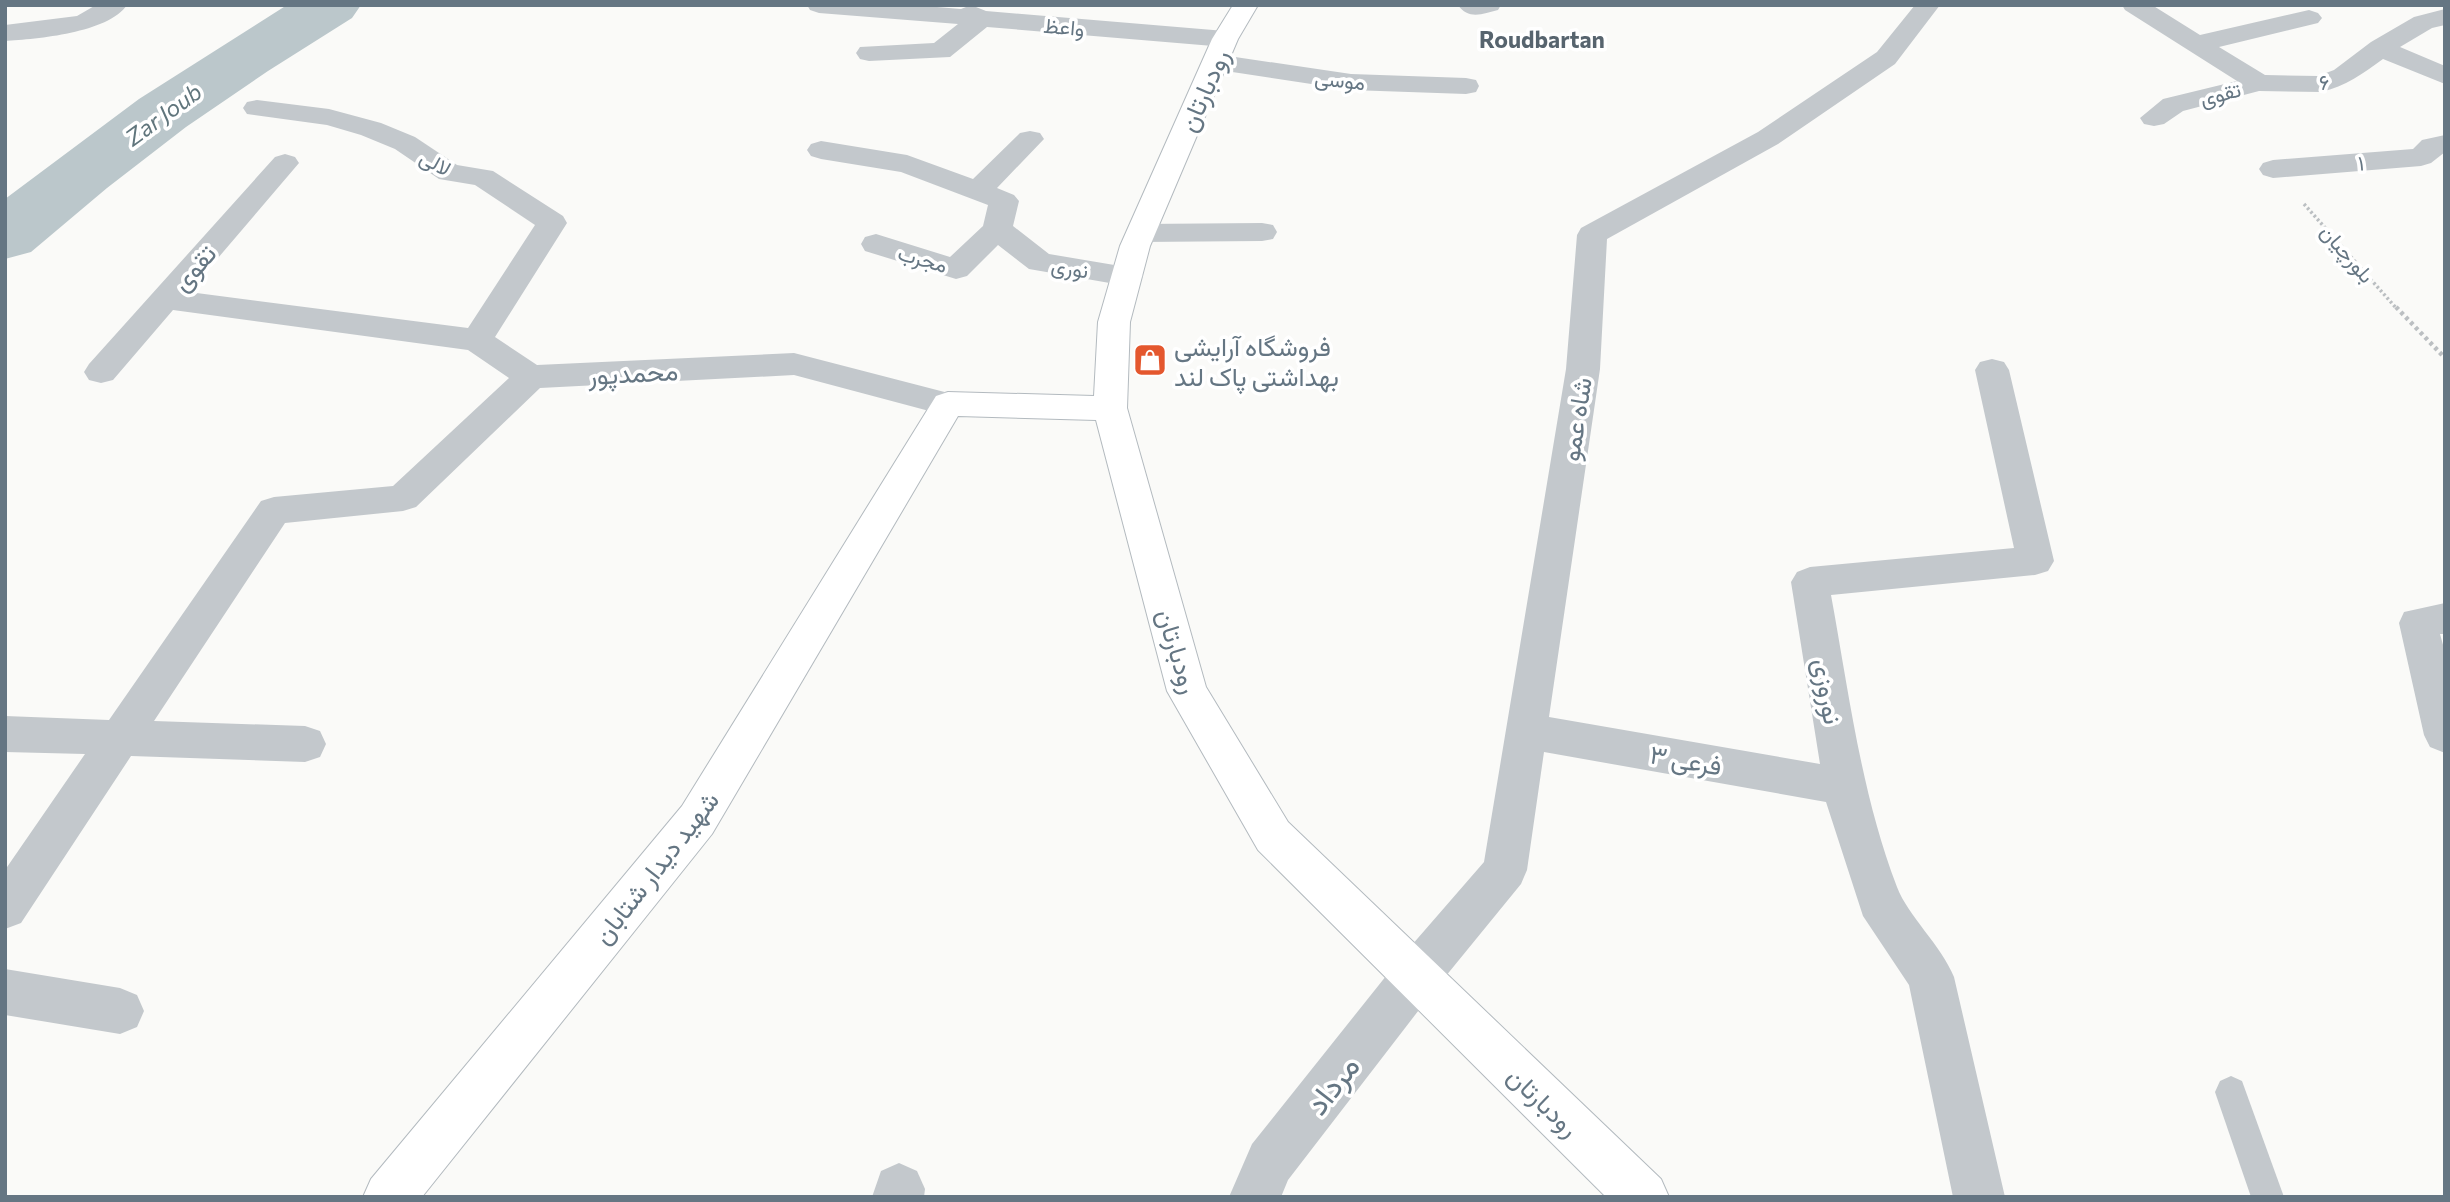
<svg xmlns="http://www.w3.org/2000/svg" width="2450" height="1202" viewBox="0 0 2450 1202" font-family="Commissioner,Vazirmatn,sans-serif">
<rect width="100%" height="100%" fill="#fafaf8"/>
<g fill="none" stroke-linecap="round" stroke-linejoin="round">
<path fill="#bbc7cb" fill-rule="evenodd" d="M287,5h74l-9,13 -84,53 -82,56 -79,61 -76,64 -26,7v-60l134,-100z"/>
<defs>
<path id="secondary" d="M1233,5h25l-20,34 -88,207 -20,76 -3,86 79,279 82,135 373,357 8,18h-63l-348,-347 -91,-159 -71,-271 -138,-4 -246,418 -290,363h-59l8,-18 311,-373 254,-410 12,-4 146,4 4,-74 22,-76 92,-207z"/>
</defs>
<use href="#secondary" stroke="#b3babf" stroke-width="2"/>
<path stroke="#bbbfc2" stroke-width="3.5" stroke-dasharray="2.5 2.5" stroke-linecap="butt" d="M2304,204l93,105"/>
<path stroke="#bbbfc2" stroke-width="4.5" stroke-dasharray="3.5 3.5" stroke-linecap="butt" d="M2396,307l49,51"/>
<path fill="#c3c8cc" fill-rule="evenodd" d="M2231,1076l11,5 42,116h-33l-36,-105 5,-11z"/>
<g fill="#c3c8cc" fill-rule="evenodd">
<path d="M96,5h31c-19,28 -90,34 -122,36v-16l72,-9z"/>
<path d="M807,5h106l48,4 10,-4 15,6 239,20 9,2 4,6 -4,6 -9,2 -238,-20 -37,30 -81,4 -9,-2 -4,-6 4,-6 74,-4 24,-19 -139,-11 -9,-3z"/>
<path d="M1458,5h43l-3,5c-15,4 -30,10 -40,-5z"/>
<path d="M1915,5h25l-45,59 -117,80 -171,95 -7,130 -51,348 271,47 -29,-182 6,-10 13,-5 204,-19 -39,-178 5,-8 12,-3 12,3 5,8 45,191 -6,10 -13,4 -204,20c18,98 30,198 66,292 11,29 44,58 57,90l51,220h-52l-44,-212 -46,-69 -37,-114 -282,-50 -17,118 -6,14 -89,109 -144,187 -7,17h-52l23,-53 146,-183 86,-99 82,-493 11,-134 4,-7 177,-96 119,-80z"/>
<path d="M2122,5h30l48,30 109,-25 9,3 4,5 -4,5 -99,24 46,28 53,1 16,-6 37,-28 43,-25 31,-8v16l-13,3 -32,19 45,19v18l-62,-25c-21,15 -37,27 -62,33l-62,-1 -76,20 -19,13 -10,2 -10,-2 -4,-6 23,-19 74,-18 -112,-71z"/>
<path d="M1215,54l136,20 115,4 10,2 3,6 -3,6 -10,2 -115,-4 -145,-22 -4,-6 4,-6z"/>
<path d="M257,100l72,9 52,14 34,14 42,28 36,6 70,45 4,7 -72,114 42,28 257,-12 166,43 5,8 -5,8 -12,4 -154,-41 -254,13 -124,119 -13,4 -118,12 -131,198 151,5 15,5 6,13 -6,13 -15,5 -174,-6 -110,167 -16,6v-59l80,-116 -80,-2v-36l104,4 152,-219 13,-4 119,-11 116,-108 -41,-28 -295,-40 -60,70 -12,3 -12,-3 -5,-8 5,-8 186,-207 10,-3 10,3 4,6 -110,129 279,36 67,-103 -60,-40 -36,-6 -44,-30 -34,-14 -34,-10 -80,-11 -4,-6 4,-6z"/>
<path d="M1030,131l10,2 4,6 -47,49 17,7 5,6 -6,25 36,28 89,15 5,7 -5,7 -11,3 -98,-17 -31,-24 -31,31 -11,3 -91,-28 -4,-7 4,-7 11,-3 74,23 33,-31 5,-21 -87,-33 -80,-13 -10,-3 -4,-6 4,-6 10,-3 86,14 66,24 47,-46z"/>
<path d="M2445,135v17l-14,11 -10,3 -148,12 -10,-3 -4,-6 4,-6 10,-3 140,-11 9,-9z"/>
<path d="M1262,223l11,2 4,7 -4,7 -11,2 -121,1 -11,-2 -4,-7 4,-7 11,-2z"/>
<path d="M2445,603v31h-5l5,18v101l-15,-6 -6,-12 -25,-112 5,-11z"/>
<path d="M5,969l115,19 17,7 7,16 -7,16 -17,7 -115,-19z"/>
<path d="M899,1163l18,8 8,18 -1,8h-52l9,-26z"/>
</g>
<use href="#secondary" fill="#fff" fill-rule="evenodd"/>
</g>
<defs>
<symbol id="shop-square" viewBox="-11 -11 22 22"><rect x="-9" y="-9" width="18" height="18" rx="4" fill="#e4572e" stroke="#fff"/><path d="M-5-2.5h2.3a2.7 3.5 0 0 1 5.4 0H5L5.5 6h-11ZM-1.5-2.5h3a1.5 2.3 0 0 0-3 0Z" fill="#fff"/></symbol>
</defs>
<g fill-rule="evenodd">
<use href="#shop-square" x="1131" y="341" width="38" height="38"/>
</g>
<g text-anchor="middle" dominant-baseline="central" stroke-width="7" stroke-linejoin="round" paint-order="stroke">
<g font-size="21" fill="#657683" stroke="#fff">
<text transform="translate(1064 26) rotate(5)">واعظ</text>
<text transform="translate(1340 79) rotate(6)">موسی</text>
<text transform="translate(2324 81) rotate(-13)">۶</text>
<text transform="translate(2220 93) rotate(-15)">تقوی</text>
<text transform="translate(436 162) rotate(29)">لالی</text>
<text transform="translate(2361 162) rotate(-4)">۱</text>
<text transform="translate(2348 253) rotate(49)">بلورچیان</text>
<text transform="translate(923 258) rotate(16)">مجرب</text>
<text transform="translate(1070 267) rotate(9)">نوری</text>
</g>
<g font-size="23" font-weight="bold" fill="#57646e" stroke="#fff">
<text x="1542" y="39">Roudbartan</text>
</g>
<g font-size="23" font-style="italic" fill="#60757c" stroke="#fff">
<text transform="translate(163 114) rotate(-36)">Zar Joub</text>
</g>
<g font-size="26" fill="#657683" stroke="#fff">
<text transform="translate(1203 90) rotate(-66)">رودبارتان</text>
<text transform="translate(193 267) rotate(-49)">تقوی</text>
<text transform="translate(633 372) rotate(-3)">محمدپور</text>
<text transform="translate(1575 419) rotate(-81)">شاه عمو</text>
<text transform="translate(1179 651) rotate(73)">رودبارتان</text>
<text transform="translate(1829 691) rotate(80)">نوروزی</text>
<text transform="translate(1686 759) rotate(10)">فرعی ۳</text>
<text transform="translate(655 867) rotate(-52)">شهید دیدار شتابان</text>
<text transform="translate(1544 1101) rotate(44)">رودبارتان</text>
</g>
<g font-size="26" fill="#657683" stroke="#fff" text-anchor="start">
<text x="1174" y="345">فروشگاه آرایشی<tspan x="1174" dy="30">بهداشتی پاک لند</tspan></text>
</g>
<g font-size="32" fill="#657683" stroke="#fff">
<text transform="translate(1331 1084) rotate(-52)">مرداد</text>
</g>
</g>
<rect width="2450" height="1202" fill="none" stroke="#657683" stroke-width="14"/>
</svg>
